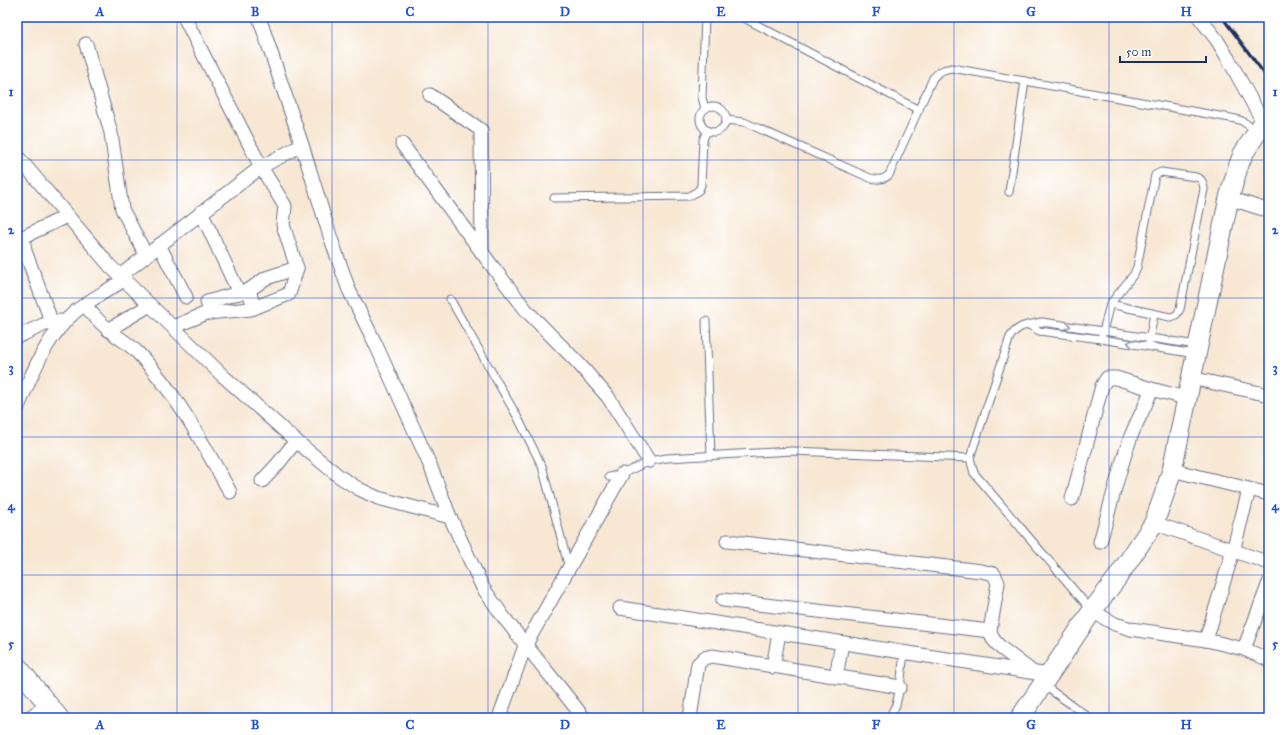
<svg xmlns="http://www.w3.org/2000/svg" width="1286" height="735" viewBox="0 0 1286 735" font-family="'IM FELL Great Primer',serif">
<rect width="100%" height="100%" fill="#fff"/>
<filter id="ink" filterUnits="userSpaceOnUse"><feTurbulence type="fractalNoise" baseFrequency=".025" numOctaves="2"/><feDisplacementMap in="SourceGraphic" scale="8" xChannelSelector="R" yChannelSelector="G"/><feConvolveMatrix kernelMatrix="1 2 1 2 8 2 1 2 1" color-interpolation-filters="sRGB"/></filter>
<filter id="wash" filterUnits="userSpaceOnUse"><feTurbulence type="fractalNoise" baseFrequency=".012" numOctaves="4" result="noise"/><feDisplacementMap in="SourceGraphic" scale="16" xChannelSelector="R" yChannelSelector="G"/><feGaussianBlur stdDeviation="0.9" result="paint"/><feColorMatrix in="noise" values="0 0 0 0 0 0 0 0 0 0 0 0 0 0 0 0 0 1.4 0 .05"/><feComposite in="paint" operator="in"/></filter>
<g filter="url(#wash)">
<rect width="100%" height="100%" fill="#f7e7d3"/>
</g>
<g filter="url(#ink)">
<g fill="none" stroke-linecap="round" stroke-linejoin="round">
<defs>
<g id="service">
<path d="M705,17l-3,80 3,12"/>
<path d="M742,17l177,93"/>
<circle cx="713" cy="119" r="13"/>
<path d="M726,120l18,2 126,56c8,2 13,2 19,-3l44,-97c6,-7 11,-9 19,-10l284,51 6,2 15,10"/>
<path d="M1009,192l16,-111"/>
<path d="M554,198l136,-2 9,-6 2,-5 2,-45 4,-10"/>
<path d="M450,299l68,119 24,48 27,102"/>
<path d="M706,321l5,135"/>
<path d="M1029,325l10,6 62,8 95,15"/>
<path d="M1101,339l9,-35 24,-30 3,-7 18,-92 6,-3 35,5c7,2 7,6 8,12l-24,120c-3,6 -4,7 -10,8l-60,-13"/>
<path d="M1149,341l5,-27"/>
<path d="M609,477l13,-3 27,-13 18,-3 125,-7 178,7"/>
<path d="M1092,611l-118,-138 -4,-15 40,-121c9,-13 18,-12 32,-15l155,23"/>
<path d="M1042,684l48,34"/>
<path d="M889,718l7,-13 4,-18 4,-34"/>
</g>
<g id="minor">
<path d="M1199,17l18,23 12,20 34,62"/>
<path d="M86,44l25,89 11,76 24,46"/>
<path d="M430,95l51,35 1,123"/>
<path d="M402,144l87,118 37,48 53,54 29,33 41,64"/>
<path d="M302,145l28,91 19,54 27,55 54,120 20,52"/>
<path d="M17,156l93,110 112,109 74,66 44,36 19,12 19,9 72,19 33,71 22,31 79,99"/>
<path d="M1229,198l40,13"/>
<path d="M201,212l38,81"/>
<path d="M159,245l27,52"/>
<path d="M121,275l140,-108 -77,-150"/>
<path d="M249,290l17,-12 31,-10"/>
<path d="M85,305c7,9 14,17 23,24 10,9 22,15 31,25 38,40 65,91 91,138"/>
<path d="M211,313l-4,-11 42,-12 5,18"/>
<path d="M52,323l-27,-72 -2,-14 44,-21"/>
<path d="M173,327l34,-14 44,-4 38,-15 8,-26 -14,-43 2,-19 -24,-39 41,-22 -43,-128"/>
<path d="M108,330l42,-25"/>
<path d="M17,337l26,-12 17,-4"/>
<path d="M1191,378l78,17"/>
<path d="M17,409c15,-35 29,-73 59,-98 15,-12 33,-21 49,-32"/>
<path d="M1172,470l97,24"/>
<path d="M262,481l15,-16 19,-24"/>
<path d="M1072,499l30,-113 5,-8h9l35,11 35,9"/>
<path d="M1154,523l115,40"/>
<path d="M727,541l254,30 13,3 4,9 -8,48 3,8 8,9 29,22"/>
<path d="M1100,542c10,-34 18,-69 30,-103 6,-18 16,-31 21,-50"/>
<path d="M723,600l267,31"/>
<path d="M620,608l429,67"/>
<path d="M1092,611l23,13 16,5 75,11 38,9 25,11"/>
<path d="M1206,640l27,-89 16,-61"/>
<path d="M1244,649l25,-66"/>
<path d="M773,667l6,-34"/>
<path d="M836,677l6,-34"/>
<path d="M29,718l19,-14"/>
<path d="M499,718l26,-72 97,-172"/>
<path d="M690,718l8,-54 6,-6 8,-2 188,31"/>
</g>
<g id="secondary">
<path d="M17,666l42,52"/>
<path d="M1020,718l72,-107 25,-33 37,-55 10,-28 8,-25 57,-272 9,-31 5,-13 26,-40"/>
</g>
</defs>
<use href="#service" stroke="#686f87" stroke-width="9"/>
<use href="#minor" stroke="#686f87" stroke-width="15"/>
<use href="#secondary" stroke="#686f87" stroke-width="21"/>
<use href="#service" stroke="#fff" stroke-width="7"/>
<use href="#minor" stroke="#fff" stroke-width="13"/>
<use href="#secondary" stroke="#fff" stroke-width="19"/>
<path stroke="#1b2f5e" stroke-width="3" d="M1222,17l47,63"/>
</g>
<defs><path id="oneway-chevron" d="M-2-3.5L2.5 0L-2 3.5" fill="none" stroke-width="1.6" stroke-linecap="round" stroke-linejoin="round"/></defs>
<g stroke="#8d97ae">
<use href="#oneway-chevron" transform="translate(1068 326) rotate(9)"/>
<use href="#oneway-chevron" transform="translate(1130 343) rotate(-171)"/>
</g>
</g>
<path fill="none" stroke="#1d4ed8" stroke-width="1" stroke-opacity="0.55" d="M177,17v701M332,17v701M488,17v701M643,17v701M798,17v701M954,17v701M1109,17v701M17,160h1252M17,298h1252M17,437h1252M17,575h1252"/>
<rect width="1286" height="735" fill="none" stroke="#fff" stroke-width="44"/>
<path d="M1120 56v6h86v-6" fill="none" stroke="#1b2f5e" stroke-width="2"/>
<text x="1126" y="56" font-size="12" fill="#1b2f5e" stroke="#ffffff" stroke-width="3" paint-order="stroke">50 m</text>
<rect x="22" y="22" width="1242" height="691" fill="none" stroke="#1d4ed8" stroke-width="1.5"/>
<g font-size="13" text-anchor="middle" font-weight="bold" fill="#1d4ed8">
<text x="100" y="16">A</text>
<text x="255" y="16">B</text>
<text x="410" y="16">C</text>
<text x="565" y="16">D</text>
<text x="721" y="16">E</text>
<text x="876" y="16">F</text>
<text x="1031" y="16">G</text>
<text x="1186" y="16">H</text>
<text x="11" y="96">1</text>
<text x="1275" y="96">1</text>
<text x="11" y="234">2</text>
<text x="1275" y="234">2</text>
<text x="11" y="372">3</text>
<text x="1275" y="372">3</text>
<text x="11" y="510">4</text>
<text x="1275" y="510">4</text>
<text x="11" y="648">5</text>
<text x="1275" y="648">5</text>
<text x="100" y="729">A</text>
<text x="255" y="729">B</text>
<text x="410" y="729">C</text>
<text x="565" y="729">D</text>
<text x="721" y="729">E</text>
<text x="876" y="729">F</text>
<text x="1031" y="729">G</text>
<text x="1186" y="729">H</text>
</g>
</svg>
